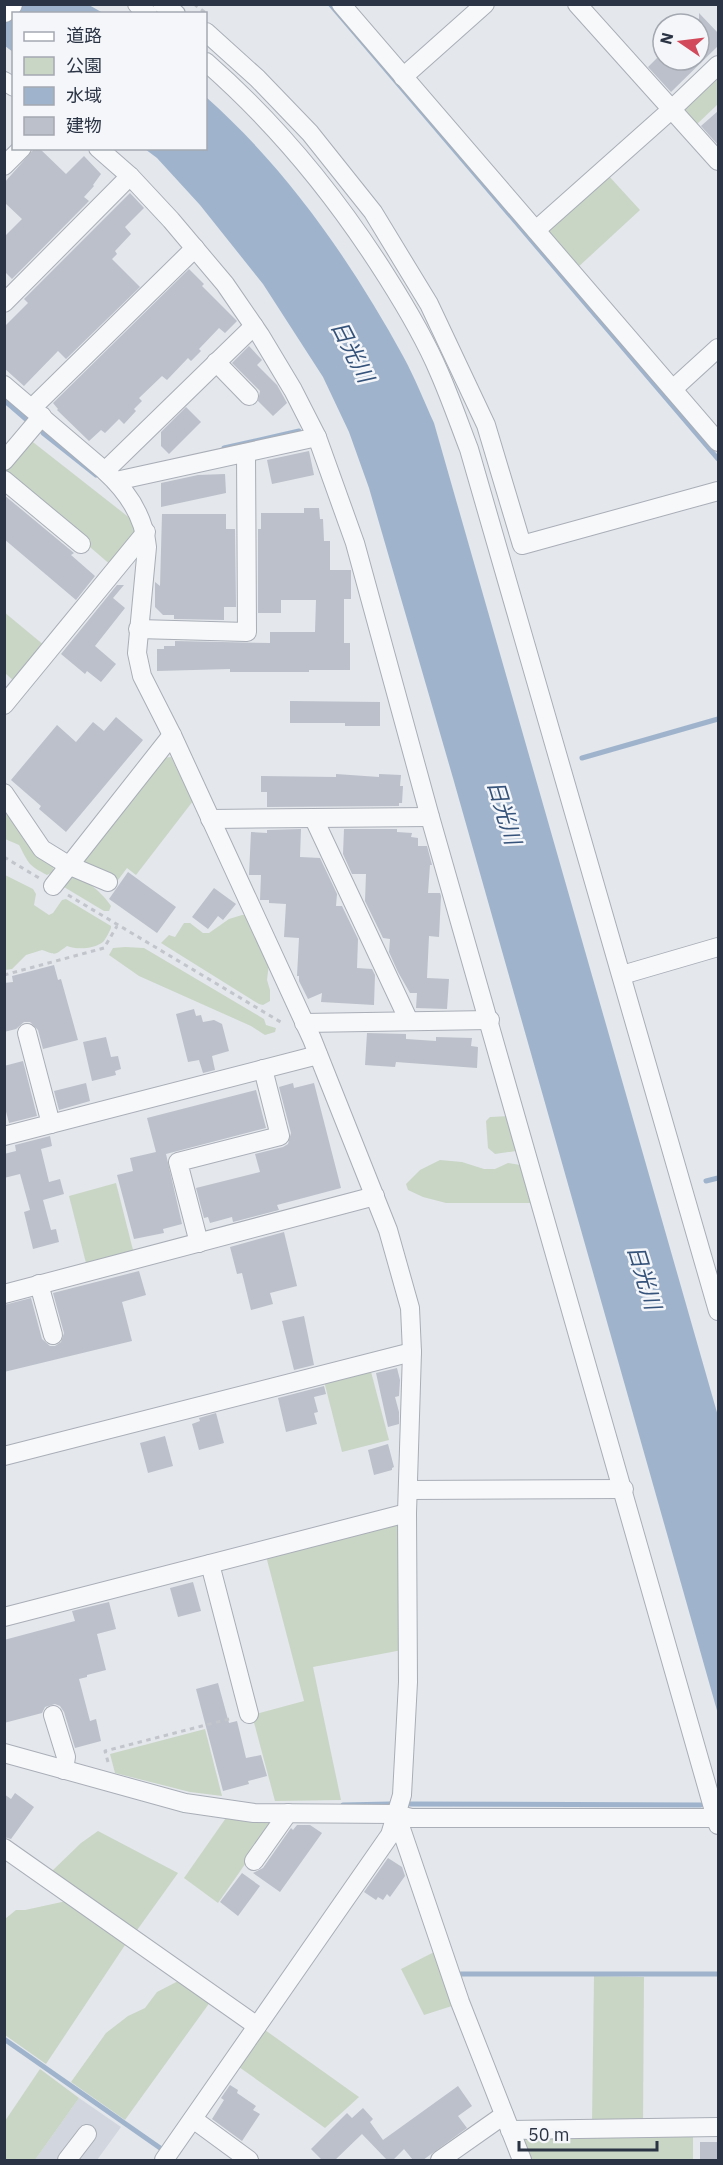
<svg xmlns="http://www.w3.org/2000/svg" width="723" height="2165" viewBox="0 0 723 2165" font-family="'IBM Plex Sans','Noto Sans JP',sans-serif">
<rect width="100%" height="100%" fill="#e4e7ec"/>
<path fill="#d2d6de" d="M79,2098l42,29 -24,33h-62z"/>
<g fill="#c9d6c5">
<path d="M718,71v33l-23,22 -13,-15z"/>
<path d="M607,174l33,36 -64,59 -29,-33 2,-9z"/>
<path d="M29,439l102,80 5,19 -24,28 -107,-92v-6z"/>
<path d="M4,612l41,34 -30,36 -10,-9z"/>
<path d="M171,757l22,44 -57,74 -9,-7 -9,12 -39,-19 82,-103z"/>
<path d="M4,811l36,43 14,9 -1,9 -6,3c-19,-10 -18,-11 -28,-30l-14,-6z"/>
<path d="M5,875l28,14 3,5 -2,11 15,10 4,-2 9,-13 4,-1 45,27v2c-2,4 -5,11 -8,14 -9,7 -26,8 -36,4 -14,10 -10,9 -25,4l-16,5 -14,14 -7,1z"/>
<path d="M70,875c16,3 32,18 41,31l-2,5h-5l-40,-24 -1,-4z"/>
<path d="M242,915h6l21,48 -2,17 3,10v11l-7,4 -4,-1 -98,-61 8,-8 6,2 9,-14h6l13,10h6l20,-14z"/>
<path d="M125,947l19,1 120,71 2,6 10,3 -1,4 -10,3 -14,-9 -112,-50 -30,-21 4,-7z"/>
<path d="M510,1116l9,29 -3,6 -21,3 -7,-6 -2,-27 4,-4z"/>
<path d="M440,1160l22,2 22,7h11l13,-6 13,2 11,38h-86l-23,-6 -15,-7 -2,-6 14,-14z"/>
<path d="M116,1183l18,71 -47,13 -18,-71z"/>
<path d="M370,1368l19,72 -47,12 -18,-71z"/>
<path d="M398,1521l4,129 -89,17 28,133 -66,1 -23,-86 52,-14 -38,-145z"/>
<path d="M205,1729l17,67 -32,-4 -75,-19 -5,-19z"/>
<path d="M228,1815l50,2 -60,86 -34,-25z"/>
<path d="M98,1831l80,42 -43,60 -85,-60 31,-30z"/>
<path d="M71,1900l58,39 -83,125 -41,-29v-116l11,-9h9z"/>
<path d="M436,1951l19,54 -31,10 -23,-46z"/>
<path d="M594,1976l50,1 -1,146h-51z"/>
<path d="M184,1978l29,20 -88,122 -54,-38 35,-49 22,-17 17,-8 12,-16z"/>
<path d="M265,2030l94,67 -34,31 -86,-61z"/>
<path d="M40,2069l39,29 -44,62h-30v-39z"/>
<path d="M689,2130l4,7v23h-163l-10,-26z"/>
</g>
<g fill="#9fb4cc">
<path d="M4,5h85l14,8 -89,1 -1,38 -8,-6z"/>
<path d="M206,97c81,72 145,164 197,259 12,22 21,45 31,67l284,993v298l-265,-936 -84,-290 -20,-56 -26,-55 -60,-93 -63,-79 -43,-47 -12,-9 61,-1z"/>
</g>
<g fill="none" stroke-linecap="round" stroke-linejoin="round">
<g stroke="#9fb4cc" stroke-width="5">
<path d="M330,4l388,455"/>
<path d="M4,400l23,20"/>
<path d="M43,433l53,42"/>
<path d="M224,448l75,-17"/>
<path d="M582,758l136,-39"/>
<path d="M706,1181l12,-3"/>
<path d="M410,1804l291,1"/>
<path d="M343,1805l47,-1"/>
<path d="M461,1974h257"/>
<path d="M4,2039l159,111"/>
</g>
</g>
<g fill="#bbc0ca">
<path d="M699,13l19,20v13l-47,46 -23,-25 15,-15v8h36z"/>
<path d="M718,111v34l-17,-19z"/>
<path d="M35,148h4l27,26 18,-18 17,18 -8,11 1,1 -10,11 5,4 -77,78 -8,-8v-34l18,-18 -18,-17v-19z"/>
<path d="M130,193l14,15 -19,19 6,7 -16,17 2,3 -5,5 28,28 -74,72 -8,-8 -34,35 -20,-18v-41l24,-24 -4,-4z"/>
<path d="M189,269l15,15 -2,2 35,35 -12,12 -6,-5 -20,21 2,2 -10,10 -3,-3 -21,22 -5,-4 -23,22 3,3 -8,8 2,2 -12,13 -5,-5 -14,14 -4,-3 -12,11 -32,-31 1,-1 -5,-6z"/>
<path d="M249,346l13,14 -5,5 20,20 10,18 -14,13 -15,-15 2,-10 -28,-28z"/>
<path d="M186,407l15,15 -32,32 -8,-8v-14z"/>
<path d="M309,451l5,24 -42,9 -5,-24z"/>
<path d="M225,474l1,19 -65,14v-24l37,-8z"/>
<path d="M4,495l70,58 -3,2 24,21 -19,24 -72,-61z"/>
<path d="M304,508h15l1,11h3l1,22h6v29h21v29h-7v44h6v27h-41v2h-79v-3l-73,2v-22h7v-3h11v-5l95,2v-11h45l1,-32h-35v13h-23v-84h3v-16h43z"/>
<path d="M162,514h64v15h9l1,78h-12v13l-50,-1v-4h-11l-8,-8v-25l5,4z"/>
<path d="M117,585h7l-11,13 12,10 -30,38 21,18 -15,18 -14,-11 -2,3 -24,-20z"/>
<path d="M290,701l90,1v24h-35v-3h-55z"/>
<path d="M116,717l27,23 -77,92 -27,-23 2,-3 -30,-26 46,-55 19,17 17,-20 11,9z"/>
<path d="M336,774l43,3v-3l22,1 -1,11h3l-1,17h-3v3l-132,1v-15h-6v-16l75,1z"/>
<path d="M301,829l-1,28 20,1 17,36 -1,12h6l16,33 -1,29 15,1 3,6 -1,30 -53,-3 1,-9 -14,6 -9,-18v-5h-2l2,-38 -15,-1 2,-33 -17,-1v-3h-9l1,-25h-12l2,-43 16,1v-3z"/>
<path d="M344,829h53v3l15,1 -1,4 7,1v8h9l5,19h-2l-2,28h12l1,3 -2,41 -10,-1 -2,42 22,1 -2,30 -31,-1 1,-15h-7l-12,-21 -9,-20 1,-13 -7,-1 -18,-37 1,-27h-14l-9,-20z"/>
<path d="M128,872l48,35 -19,26 -48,-34z"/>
<path d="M214,888l22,16 -13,16 -5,-4 -10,13 -16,-12z"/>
<path d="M54,965l4,15 3,-1 17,61 -35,9 -5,-19 -8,-8h-6l-8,7 -12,3v-49l9,-1 -1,-6z"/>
<path d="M194,1009l2,7 5,-1 2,7 11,-2 8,4 7,27 -17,5 3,14 -12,3 -4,-13 -11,2 -12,-48z"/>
<path d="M367,1033l39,1v5l30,2v-4l36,1 -1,8 7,1 -1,21 -81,-6 -1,5 -30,-2z"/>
<path d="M106,1037l5,20 7,-1 3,13 -6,2 1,4 -24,6 -9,-39z"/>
<path d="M23,1061l14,55 -28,7 -5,-19v-38z"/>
<path d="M86,1083l4,18 -31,9 -5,-19z"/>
<path d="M293,1083l1,5 20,-5 27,105 -64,17 2,5 -46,12 -1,-5 -22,6 -2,-6 -4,1 -8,-30 64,-16 -5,-18 28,-7 5,-3 3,-11 -12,-46z"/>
<path d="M256,1090l10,38 -100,26 16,70 -19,5 1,4 -30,6 -17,-64 16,-4 -3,-13 26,-6 -9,-34z"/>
<path d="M50,1136l2,10 -11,3 8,33 11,-3 4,15 -21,6 8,30 5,-1 3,13 -26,7 -9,-37 6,-2 -10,-36 -16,4v-24l12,-3 -1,-6z"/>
<path d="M284,1232l13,54 -27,7 3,11 -22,6 -9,-37 -5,1 -7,-27z"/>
<path d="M139,1271l7,24 -24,7 10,39 -128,31v-67l27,-7 11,41 8,7h5l6,-4 3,-9 -11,-40z"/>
<path d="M304,1316l10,49 -20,5 -12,-49z"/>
<path d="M397,1368l3,12 -1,16 -4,1 4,15v12l-11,3 -12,-54z"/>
<path d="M324,1386l2,8 -12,3 4,15 -4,1 3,11 -31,8 -8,-34z"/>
<path d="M216,1413l8,30 -25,7 -7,-26 8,-3 -1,-3z"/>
<path d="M165,1436l8,30 -25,7 -8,-30z"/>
<path d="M388,1444l6,23 -2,1v2l-18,5 -6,-25z"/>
<path d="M193,1582l8,29 -23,6 -8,-29z"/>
<path d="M109,1602l7,27 -19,5 9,36 -19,5v2l-8,2 11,42 6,-2 5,22 -26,7 -11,-36 -4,-6 -5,-2 -10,3 -3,6 -38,10v-83l71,-19 -3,-10z"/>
<path d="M218,1683l11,40 8,-2 9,37 15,-3 6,21 -19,5 1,3 -26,7 -27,-102z"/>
<path d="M15,1793l19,14 -23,32 -7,-2v-43l7,5z"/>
<path d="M297,1825h13l12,8 -42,59 -27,-19 10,-5 28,-40 2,2z"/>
<path d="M388,1858l14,9 3,9 -15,21 -3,-3 -4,6 -5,-3 -2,3 -12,-8z"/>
<path d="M242,1873l18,13 -22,30 -18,-14z"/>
<path d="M230,2085l8,5 -1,3 19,13 -3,4 7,4 -18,27 -30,-22 12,-19 -3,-2z"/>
<path d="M458,2086l14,20 -14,10 9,12 -44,32h-10l-9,-11 -11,11h-6l-25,-26 -27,26h-13l-11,-11 36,-36 5,5 11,-10 10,11 -3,3 13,18z"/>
<rect x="700" y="2142" width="18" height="18"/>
</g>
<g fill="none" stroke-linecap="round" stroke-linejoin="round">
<defs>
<g id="minor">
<path d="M137,4l11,10"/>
<path d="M162,4l14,10"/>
<path d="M341,4l377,438"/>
<path d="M577,4l141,157"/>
<path d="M206,32l51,46 53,55 63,79 56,92 57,121 36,120 196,-54"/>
<path d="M206,62c72,63 130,134 181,215 19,30 38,62 52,95 11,25 20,51 30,77l249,862"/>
<path d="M403,77l82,-73"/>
<path d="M4,81l10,6"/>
<path d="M98,148l32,28 41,44 54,64 35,51 33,55 24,47 38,106 75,274 288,1008"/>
<path d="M4,166l18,-18"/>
<path d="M536,230l136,-121 46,-44"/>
<path d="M4,303l126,-127"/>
<path d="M216,362l33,34"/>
<path d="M4,385l101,86c23,21 39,45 42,76l-10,106 5,23 30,59 140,304 76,191 22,78 2,44 -5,161 1,169 -6,113 -12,40 -226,325"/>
<path d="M673,389l45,-41"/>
<path d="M32,408l163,-160"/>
<path d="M4,461l38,-45"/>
<path d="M105,471l149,-145"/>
<path d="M4,480l77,64"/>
<path d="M116,481l201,-44"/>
<path d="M138,629l109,3 -1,-179"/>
<path d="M4,705l142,-173"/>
<path d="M4,793l38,56 26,16 40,17"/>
<path d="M210,819l220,-2"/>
<path d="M314,819l95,202"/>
<path d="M53,886l119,-151"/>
<path d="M622,975l96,-28"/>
<path d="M304,1023l186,-3"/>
<path d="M27,1033l24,91"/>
<path d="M4,1136l314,-81"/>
<path d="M199,1243l-21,-81 102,-26 -17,-67"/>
<path d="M39,1284l14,51"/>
<path d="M4,1294l371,-98"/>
<path d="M4,1456l408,-104"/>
<path d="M408,1490l216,-1"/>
<path d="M210,1564l39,150"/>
<path d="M4,1617l403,-104"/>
<path d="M53,1715l13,42 -2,13"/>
<path d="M4,1753l181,50 69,10 142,1 15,4h305"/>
<path d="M396,1814l64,188 62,158"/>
<path d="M4,1848l253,178"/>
<path d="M254,1861l34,-48"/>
<path d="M193,2119l56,41"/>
<path d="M510,2130l208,-3"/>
<path d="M67,2160l20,-26"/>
<path d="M440,2160l64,-45"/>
</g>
<path id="major" d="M4,10l6,-6"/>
</defs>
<use href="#minor" stroke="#a9aeb7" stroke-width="20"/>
<use href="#major" stroke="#a3abb8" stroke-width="26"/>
<g stroke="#c2c5cb" stroke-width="3" stroke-dasharray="4.5 4.5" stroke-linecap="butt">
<path d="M194,4l13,10"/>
<path d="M4,857l35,21"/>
<path d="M68,895l216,129"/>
<path d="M4,975l100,-27 13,-22"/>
<path d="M108,1762l-3,-11 128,-33"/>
</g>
<use href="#minor" stroke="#f7f8fa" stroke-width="18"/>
<use href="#major" stroke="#fff" stroke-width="24"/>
</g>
<g text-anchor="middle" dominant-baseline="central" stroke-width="5" stroke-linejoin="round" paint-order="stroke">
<g font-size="22" font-style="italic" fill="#34527a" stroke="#f4f6f9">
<text transform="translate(353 351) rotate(63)">日光川</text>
<text transform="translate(505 812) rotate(73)">日光川</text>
<text transform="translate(645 1277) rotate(73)">日光川</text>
</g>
</g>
<rect width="723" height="2165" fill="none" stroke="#2b3445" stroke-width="12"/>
<rect x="12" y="12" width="195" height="138" fill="#f4f6f9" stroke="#a4a8b1" stroke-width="1.5"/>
<rect x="24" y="32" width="30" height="9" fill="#ffffff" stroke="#a4a8b1" stroke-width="1.5"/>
<text x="66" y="42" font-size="18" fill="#2b3445">道路</text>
<rect x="24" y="57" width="30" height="18" fill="#c9d6c5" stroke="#a4a8b1" stroke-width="1.5"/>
<text x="66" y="72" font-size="18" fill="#2b3445">公園</text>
<rect x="24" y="87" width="30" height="18" fill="#9fb4cc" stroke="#a4a8b1" stroke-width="1.5"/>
<text x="66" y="102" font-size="18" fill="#2b3445">水域</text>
<rect x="24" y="117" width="30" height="18" fill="#bbc0ca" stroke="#a4a8b1" stroke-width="1.5"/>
<text x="66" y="132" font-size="18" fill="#2b3445">建物</text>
<g transform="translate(681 42) rotate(284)"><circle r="28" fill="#f4f6f9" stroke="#a4a8b1" stroke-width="1.5"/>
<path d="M0-4.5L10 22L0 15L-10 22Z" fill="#d1495b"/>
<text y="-9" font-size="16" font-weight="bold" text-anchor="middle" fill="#2b3445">N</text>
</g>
<path d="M519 2141v9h138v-9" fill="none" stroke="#2b3445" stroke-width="3"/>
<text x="528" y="2141" font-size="18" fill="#2b3445" stroke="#f4f6f9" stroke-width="4.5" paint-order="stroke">50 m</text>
</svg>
